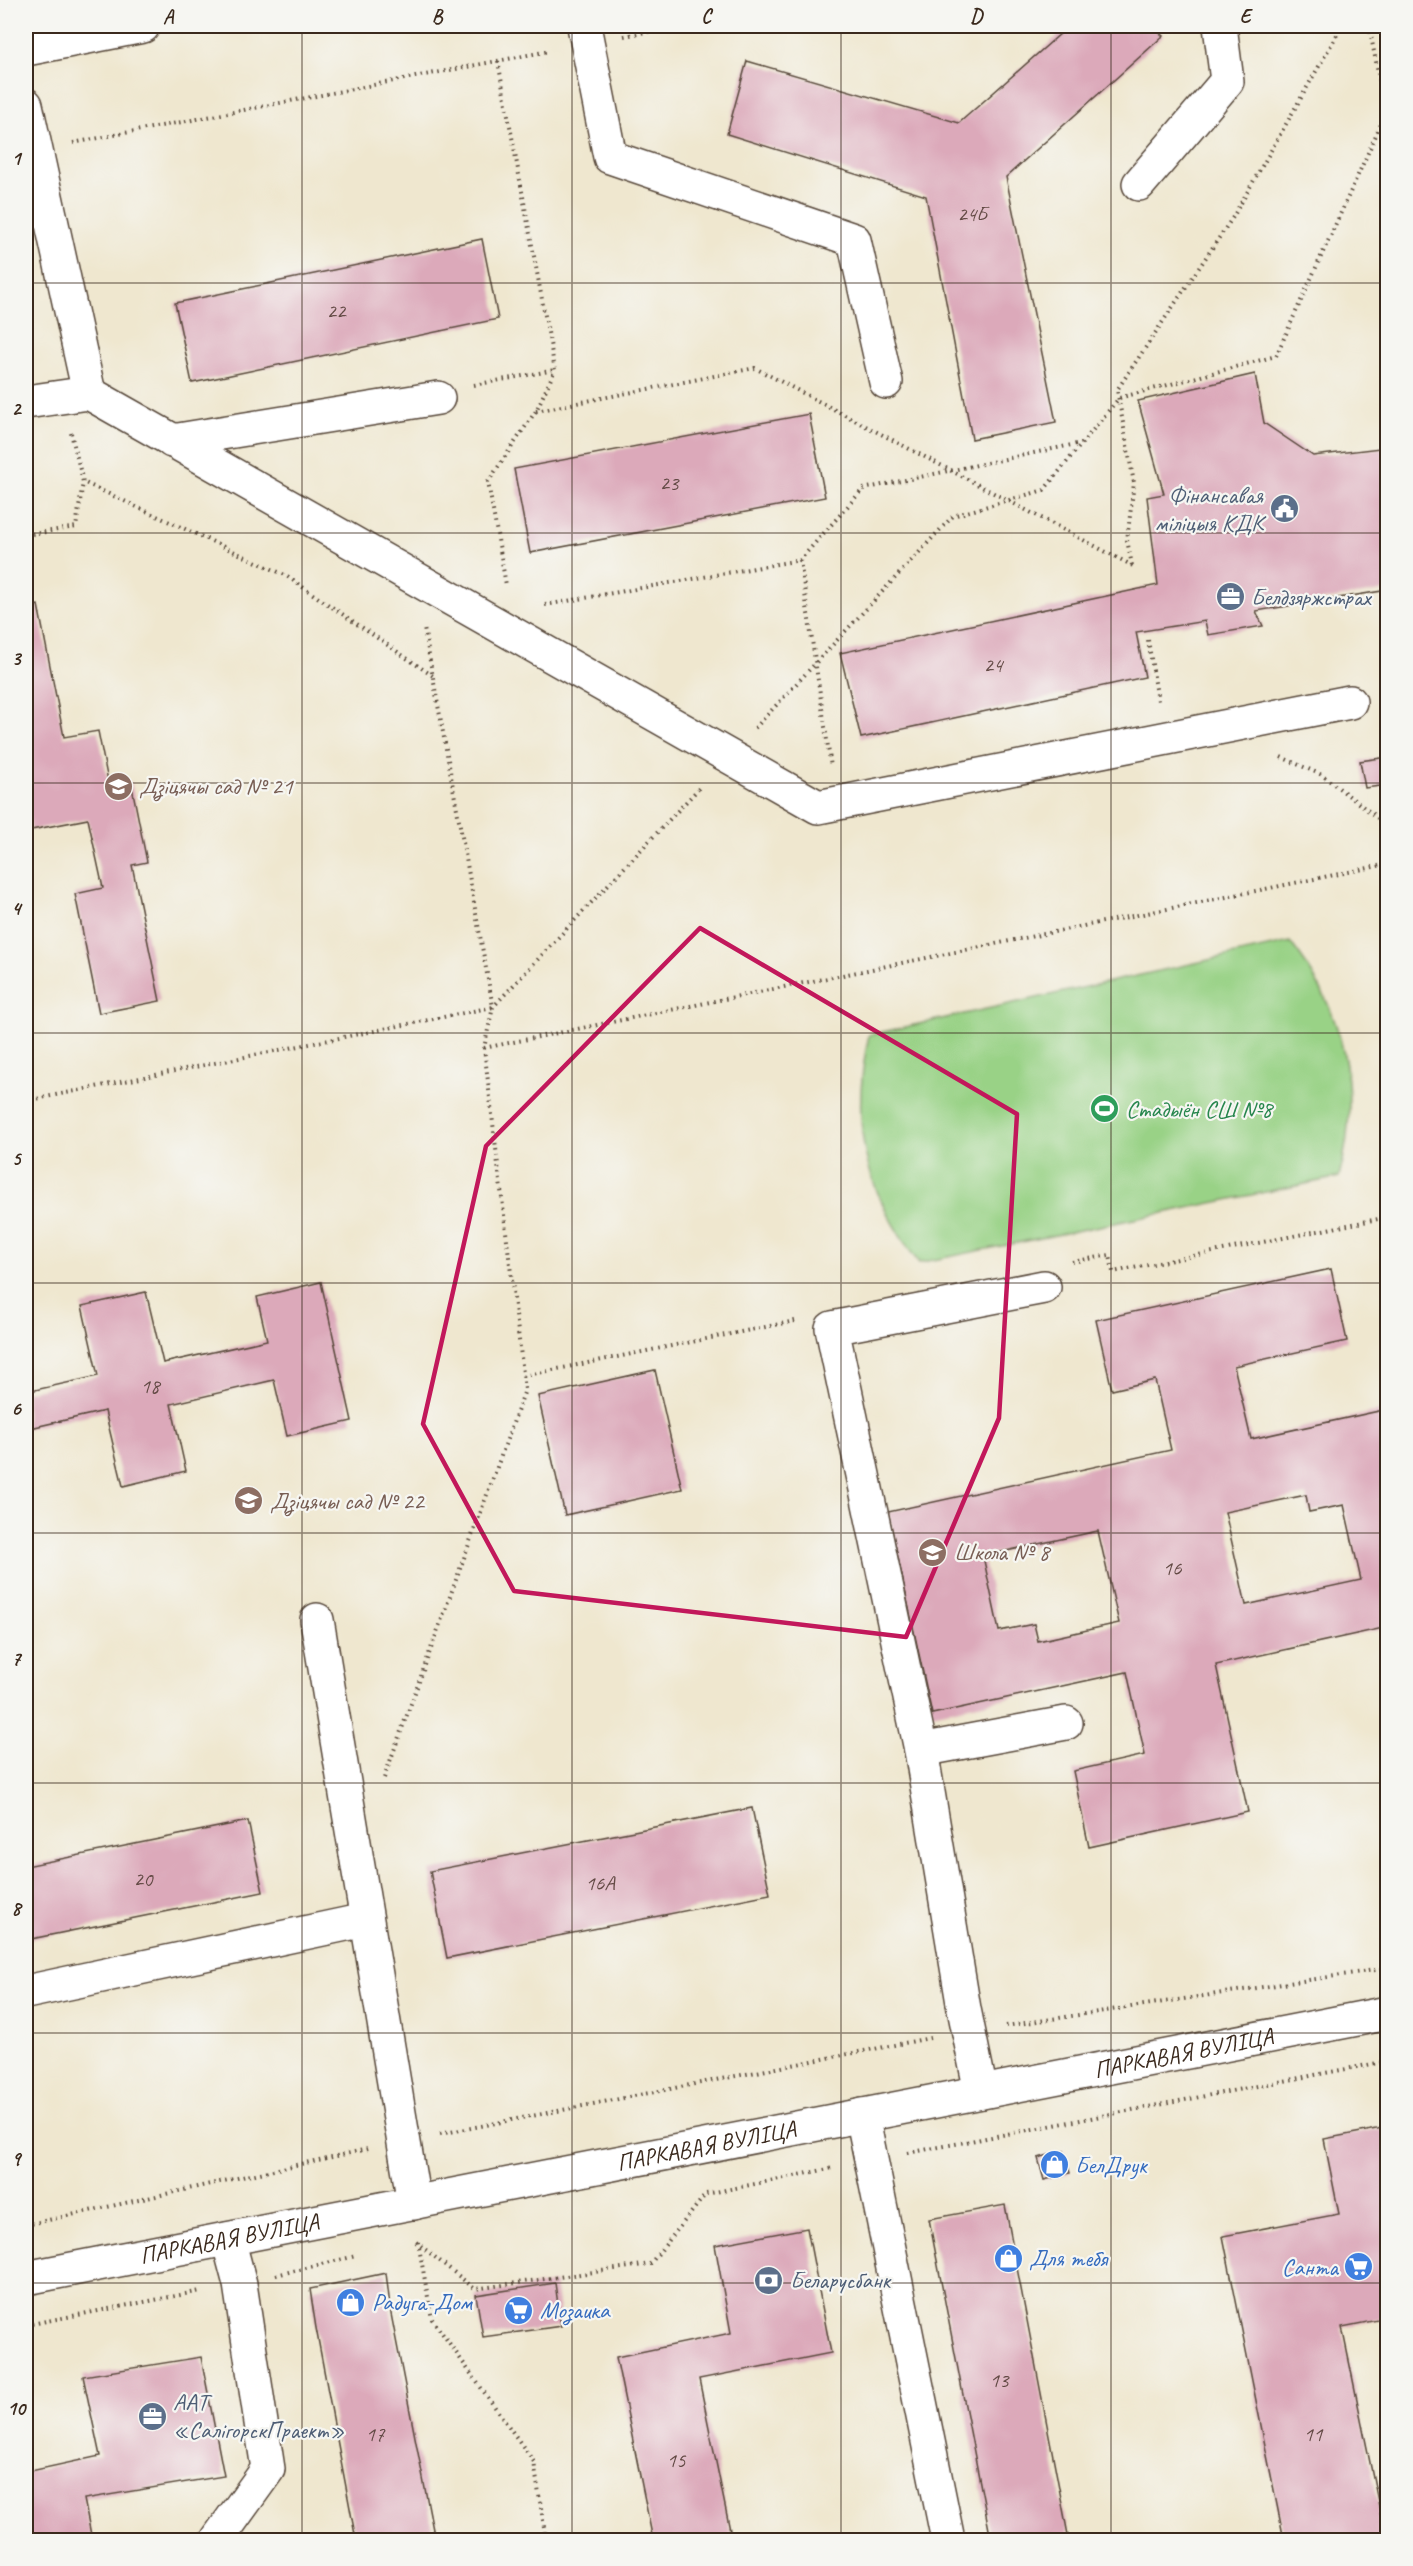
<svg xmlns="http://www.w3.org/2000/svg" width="1413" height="2566" viewBox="0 0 1413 2566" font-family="Caveat,sans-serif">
<rect width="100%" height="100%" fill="#f6f6f2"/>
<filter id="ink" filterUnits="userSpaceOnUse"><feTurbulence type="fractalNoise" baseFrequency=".0167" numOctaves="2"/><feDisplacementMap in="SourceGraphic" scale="12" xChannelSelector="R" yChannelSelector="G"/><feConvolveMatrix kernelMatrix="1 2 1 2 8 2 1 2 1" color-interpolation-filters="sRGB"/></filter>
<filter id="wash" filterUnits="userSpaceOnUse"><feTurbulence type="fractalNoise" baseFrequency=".008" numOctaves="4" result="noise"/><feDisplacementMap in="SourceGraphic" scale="24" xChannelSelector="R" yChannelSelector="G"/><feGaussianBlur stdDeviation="1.35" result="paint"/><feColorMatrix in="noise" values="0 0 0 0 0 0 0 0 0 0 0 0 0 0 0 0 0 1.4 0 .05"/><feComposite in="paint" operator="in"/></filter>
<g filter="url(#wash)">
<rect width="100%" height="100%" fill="#efe7cf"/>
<path fill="#99d286" stroke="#6a7e52" stroke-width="1.5" d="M1290,942c55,69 72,150 49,235l-420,86c-55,-72 -70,-139 -50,-228z"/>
<g id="blocks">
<g fill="#dca9ba" fill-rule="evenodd">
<path d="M1069,26h83l11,10 -157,141 50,245 -84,17 -46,-243 -199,-62 20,-73 212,62z"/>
<path d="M482,239l16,80 -306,64 -17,-80z"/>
<path d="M1255,374l9,49 49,33 75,-9v143l-132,21 7,15 -55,9 -3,-14 -69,11 9,45 -284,61 -21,-85 318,-68 -11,-88 17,-3 -26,-93z"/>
<path d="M809,414l16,83 -295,56 -16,-84z"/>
<path d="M38,605l26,132 34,-6 11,55 22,-4 16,80 -15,3 28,136 -61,12 -24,-119 28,-6 -15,-69 -57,11 -5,-26v-197z"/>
<path d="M1388,757v28l-23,3 -5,-27z"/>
<path d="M1331,1269l16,72 -113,25 17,73 137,-30v218l-172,38 32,147 -159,35 -16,-76 72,-16 -18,-83 -195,42 -44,-202 283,-62 -16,-70 -43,10 -16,-70zM1306,1495l3,17 35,-7 17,75 -115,25 -21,-93zM1098,1531l21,92 -81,18 -4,-17 -35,7 -16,-75z"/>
<path d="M321,1282l31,139 -65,15 -13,-56 -103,24 15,67 -63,15 -18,-75 -79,18v-37l72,-16 -16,-70 64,-14 17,71 104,-23 -10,-43z"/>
<path d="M655,1370l27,119 -117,26 -27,-119z"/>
<path d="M752,1808l18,86 -323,64 -17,-87z"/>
<path d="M248,1821l15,71 -237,48v-74z"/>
<path d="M1388,2127v191l-46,9 44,213h-102l-61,-304 116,-22 -15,-75z"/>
<path d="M1064,2151l6,22 -26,7 -6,-22z"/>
<path d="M1005,2205l64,335h-78l-62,-321z"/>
<path d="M807,2228l24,125 -132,26 33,161h-79l-37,-183 115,-24 -16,-88z"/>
<path d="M386,2273l5,41 44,226h-79l-40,-212 -6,-39z"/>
<path d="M555,2283l6,43 -78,11 -7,-42z"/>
<path d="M201,2357l23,119 -140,23 8,41h-66v-68l74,-16 -17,-80z"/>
</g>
</g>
</g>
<g filter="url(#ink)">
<use href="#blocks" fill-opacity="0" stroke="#564639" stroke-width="1.5"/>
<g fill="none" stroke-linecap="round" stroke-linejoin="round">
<defs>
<g id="minor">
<path d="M584,26l26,131 244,83 32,142"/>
<path d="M26,105l63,288"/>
<path d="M1139,184l88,-103 -7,-55"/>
<path d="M26,402l63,-9 729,414 532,-105"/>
<path d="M172,441l266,-43"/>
<path d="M317,1620l97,583"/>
<path d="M921,1750l145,-27"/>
<path d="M26,1992l339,-72"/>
<path d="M981,2092l-17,-83 -43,-259 -89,-422 212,-41"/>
<path d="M862,2115l86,425"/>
<path id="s1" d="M26,2278l1362,-265"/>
<path d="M217,2540l51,-71 -28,-185 -12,-45"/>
</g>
<path id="major" d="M26,49l117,-23"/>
</defs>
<use href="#minor" stroke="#564639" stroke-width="36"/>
<use href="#major" stroke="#564639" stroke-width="36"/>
<g stroke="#564639" stroke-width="4" stroke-dasharray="1.5 4.5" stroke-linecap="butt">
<path d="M1369,26l19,97"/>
<path d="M624,36l55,-10"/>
<path d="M498,61l57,309 -19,41 -48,71 18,103"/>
<path d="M73,143l476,-92"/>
<path d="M474,385l81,-15"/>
<path d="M536,411l219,-43 378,198"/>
<path d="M71,433l12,49 202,93 148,101"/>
<path d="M26,535l50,-8 7,-45"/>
<path d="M800,560l31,207"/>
<path d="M1132,565l-5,-25 7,-57 -17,-93 116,-173 109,-191"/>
<path d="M545,605l255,-45 63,-71 218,-46"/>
<path d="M1148,640l10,61"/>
<path d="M755,728l198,-212 91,-26 75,-92 157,-42 110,-243"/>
<path d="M1281,757l41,18 66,51"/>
<path d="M484,1048l904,-184"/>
<path d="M26,1101l467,-94 -69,-379"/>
<path d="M1072,1262l38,-7 3,17 275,-55"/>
<path d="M523,1376l272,-55"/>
<path d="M384,1778l141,-388 -41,-342 9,-41 208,-221"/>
<path d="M1006,2026l382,-58"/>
<path d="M440,2134l490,-96"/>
<path d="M908,2153l480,-92"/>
<path d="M26,2225l342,-76"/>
<path d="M416,2242l59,47 175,-25 56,-70 127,-26"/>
<path d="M418,2242l14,77 102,143 12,78"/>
<path d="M276,2275l80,-19"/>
<path d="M26,2325l175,-34"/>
</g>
<use href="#minor" stroke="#fff" stroke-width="33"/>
<use href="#major" stroke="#fff" stroke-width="33"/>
</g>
</g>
<path fill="none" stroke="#c2185b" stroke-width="4.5" stroke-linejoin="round" d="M700,928l317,186 -18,304 -93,219 -392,-46 -91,-167 63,-278z"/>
<path fill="none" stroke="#3b2a1e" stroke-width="1.5" stroke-opacity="0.55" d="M302,26v2514M572,26v2514M841,26v2514M1111,26v2514M26,283h1362M26,533h1362M26,783h1362M26,1033h1362M26,1283h1362M26,1533h1362M26,1783h1362M26,2033h1362M26,2283h1362"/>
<defs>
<symbol id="civic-disc" viewBox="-11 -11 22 22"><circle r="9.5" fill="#5c6f8a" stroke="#f6f6f2"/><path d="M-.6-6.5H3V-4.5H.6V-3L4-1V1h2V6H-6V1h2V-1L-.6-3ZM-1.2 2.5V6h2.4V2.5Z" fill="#fff"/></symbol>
<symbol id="office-disc" viewBox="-11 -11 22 22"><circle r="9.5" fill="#5c6f8a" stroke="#f6f6f2"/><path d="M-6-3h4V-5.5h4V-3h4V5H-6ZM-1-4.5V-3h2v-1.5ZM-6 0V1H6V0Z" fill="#fff"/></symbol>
<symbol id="school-disc" viewBox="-11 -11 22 22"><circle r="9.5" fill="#8d6e63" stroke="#f6f6f2"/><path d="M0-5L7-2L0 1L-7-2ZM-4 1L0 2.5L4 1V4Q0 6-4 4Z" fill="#fff"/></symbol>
<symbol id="stadium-disc" viewBox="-11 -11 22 22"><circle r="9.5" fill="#2e9e5b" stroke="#f6f6f2"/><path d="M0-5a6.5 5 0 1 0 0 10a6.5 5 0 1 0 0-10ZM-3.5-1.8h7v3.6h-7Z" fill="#fff"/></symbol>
<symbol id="shop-disc" viewBox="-11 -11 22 22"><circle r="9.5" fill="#3f7fe0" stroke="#f6f6f2"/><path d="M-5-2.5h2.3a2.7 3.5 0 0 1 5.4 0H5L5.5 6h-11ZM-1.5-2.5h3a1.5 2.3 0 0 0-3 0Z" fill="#fff"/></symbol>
<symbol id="supermarket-disc" viewBox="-11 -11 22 22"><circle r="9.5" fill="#3f7fe0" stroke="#f6f6f2"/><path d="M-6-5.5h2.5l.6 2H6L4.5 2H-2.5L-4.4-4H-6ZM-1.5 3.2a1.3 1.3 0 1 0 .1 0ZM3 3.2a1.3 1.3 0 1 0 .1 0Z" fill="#fff"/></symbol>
<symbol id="bank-disc" viewBox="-11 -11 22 22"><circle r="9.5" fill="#5c6f8a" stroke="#f6f6f2"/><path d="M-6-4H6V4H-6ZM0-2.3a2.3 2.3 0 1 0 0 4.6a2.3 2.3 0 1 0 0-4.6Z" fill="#fff"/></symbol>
</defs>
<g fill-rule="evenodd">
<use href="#civic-disc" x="1268" y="492" width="33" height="33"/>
<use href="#office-disc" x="1214" y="580" width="33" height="33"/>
<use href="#school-disc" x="102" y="770" width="33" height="33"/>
<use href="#stadium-disc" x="1088" y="1092" width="33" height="33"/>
<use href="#school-disc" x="232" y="1484" width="33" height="33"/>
<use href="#school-disc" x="916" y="1536" width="33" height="33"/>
<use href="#shop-disc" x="1038" y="2148" width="33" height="33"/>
<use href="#shop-disc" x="992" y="2242" width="33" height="33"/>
<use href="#supermarket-disc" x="1342" y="2250" width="33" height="33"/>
<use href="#bank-disc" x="752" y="2264" width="33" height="33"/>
<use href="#shop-disc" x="334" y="2286" width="33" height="33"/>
<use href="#supermarket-disc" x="502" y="2294" width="33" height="33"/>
<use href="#office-disc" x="136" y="2400" width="33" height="33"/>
</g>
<g text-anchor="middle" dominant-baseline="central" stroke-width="4.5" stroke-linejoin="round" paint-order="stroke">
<g font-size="21" fill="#634a45">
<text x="972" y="214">24Б</text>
<text x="336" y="311">22</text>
<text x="669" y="483">23</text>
<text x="993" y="665">24</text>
<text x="150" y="1386">18</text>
<text x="1172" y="1568">16</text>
<text x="143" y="1879">20</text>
<text x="600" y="1883">16А</text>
<text x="999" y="2380">13</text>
<text x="375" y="2434">17</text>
<text x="1313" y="2434">11</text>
<text x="676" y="2460">15</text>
</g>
<g font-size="24" fill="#4e5e75" stroke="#f6f6f2" text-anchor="start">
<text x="1263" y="495" text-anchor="end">Фінансавая<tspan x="1263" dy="28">міліцыя КДК</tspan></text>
<text x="1251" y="597">Белдзяржстрах</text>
<text x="790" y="2280">Беларусбанк</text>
<text x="173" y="2402">ААТ<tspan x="173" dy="28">«СалігорскПраект»</tspan></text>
</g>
<g font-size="24" fill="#785e54" stroke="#f6f6f2" text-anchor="start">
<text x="139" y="786">Дзіцячы сад № 21</text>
<text x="270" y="1501">Дзіцячы сад № 22</text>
<text x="954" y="1552">Школа № 8</text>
</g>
<g font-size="24" fill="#27864d" stroke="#f6f6f2" text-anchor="start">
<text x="1126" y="1109">Стадыён СШ №8</text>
</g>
<g font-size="24" fill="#3b2a1e" stroke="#f6f6f2">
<text stroke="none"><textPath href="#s1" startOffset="1179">ПАРКАВАЯ ВУЛІЦА</textPath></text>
<text stroke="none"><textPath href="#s1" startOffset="693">ПАРКАВАЯ ВУЛІЦА</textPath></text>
<text stroke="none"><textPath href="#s1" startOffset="207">ПАРКАВАЯ ВУЛІЦА</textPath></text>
</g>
<g font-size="24" fill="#366cbe" stroke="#f6f6f2" text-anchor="start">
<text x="1075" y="2165">БелДрук</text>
<text x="1029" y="2258">Для тебя</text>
<text x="1338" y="2267" text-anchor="end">Санта</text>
<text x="372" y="2302">Радуга-Дом</text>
<text x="540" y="2310">Мозаика</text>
</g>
</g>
<rect width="1413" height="2566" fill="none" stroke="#f6f6f2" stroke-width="66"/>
<rect x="33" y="33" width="1347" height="2500" fill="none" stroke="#3b2a1e" stroke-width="2"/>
<g font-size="20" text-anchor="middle" font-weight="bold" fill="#3b2a1e">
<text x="168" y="23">A</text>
<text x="437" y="23">B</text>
<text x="706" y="23">C</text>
<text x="976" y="23">D</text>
<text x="1245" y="23">E</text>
<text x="16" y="165">1</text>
<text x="16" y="415">2</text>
<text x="16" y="665">3</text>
<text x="16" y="915">4</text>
<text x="16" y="1165">5</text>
<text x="16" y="1415">6</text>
<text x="16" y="1665">7</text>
<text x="16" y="1915">8</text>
<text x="16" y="2165">9</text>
<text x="16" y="2415">10</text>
</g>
</svg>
